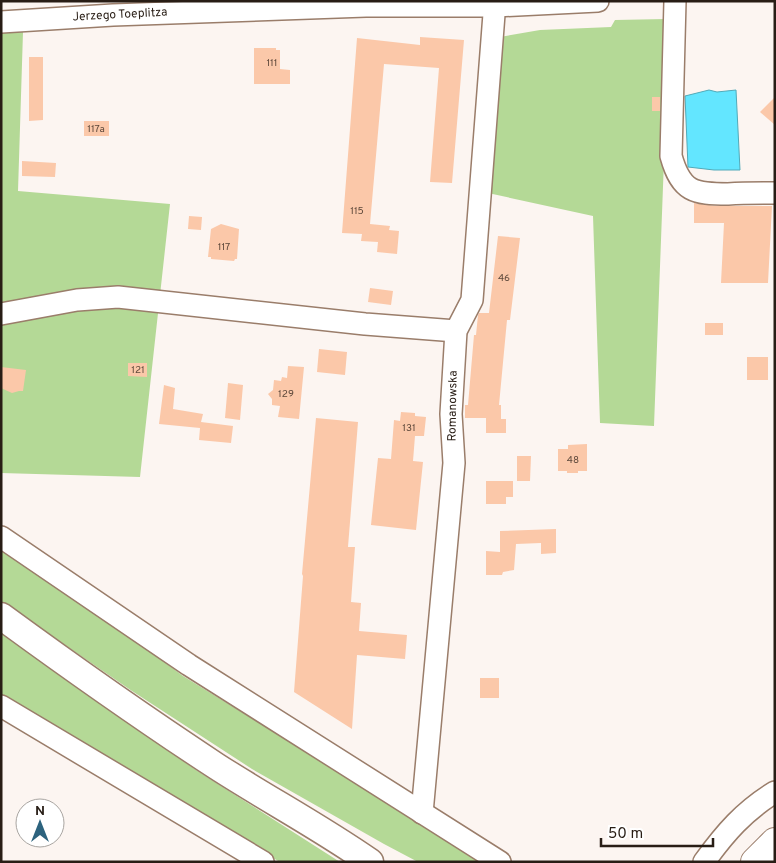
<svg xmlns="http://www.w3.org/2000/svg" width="776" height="863" viewBox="0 0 776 863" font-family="Overpass,sans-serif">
<rect width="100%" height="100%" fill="#fcf5f1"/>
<g fill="#b4d996">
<path d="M666,19l3,8 -15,399 -54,-3 -7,-207 -105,-23 12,-156 40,-7 71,-3 4,-7z"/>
<path d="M23,32l-5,159 152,13 -30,273 -139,-4v-440z"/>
<path d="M1,546l85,57 97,73 302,186h-67l-34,-18 -132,-75 -120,-78 -131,-90z"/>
<path d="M1,633l195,137 144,92h-60l-98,-56 -181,-110z"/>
</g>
<path fill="#63e6ff" stroke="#51aab9" d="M709,90l8,2 19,-2 4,80h-26l-26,-3 -3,-71z"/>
<g fill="#fbc8a9">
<path d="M420,37l44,3 -12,143 -22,-1 9,-114 -55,-4 -14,160 20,2 -1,4 10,1 -2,23 -20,-2 1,-10 -17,-1 1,-7 -20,-1 15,-195 63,7z"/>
<path d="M254,48h22v2h4v19l10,1v14h-36z"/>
<path d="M29,57h14v63l-14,1z"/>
<rect x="652" y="97" width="8" height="14"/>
<path d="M775,97v28l-15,-13z"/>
<rect x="84" y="121" width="25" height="15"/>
<path d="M22,161l34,2 -1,14 -33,-1z"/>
<path d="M694,203l22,3h56l-4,77h-47l3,-60h-30z"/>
<path d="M189,216l13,1 -1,13 -13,-1z"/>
<path d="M221,224l18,5 -2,30h-2l-1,2 -23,-2v-2h-3l3,-28z"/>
<path d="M498,236l22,2 -10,82h-3l-8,85h2v14h5v14h-20v-15h-21v-13h3l6,-70h2l2,-20 1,-2h10z"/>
<path d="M370,288l23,3 -2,14 -23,-3z"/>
<rect x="705" y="323" width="18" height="12"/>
<path d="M319,349l28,3 -2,23 -28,-3z"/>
<rect x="747" y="357" width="21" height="23"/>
<path d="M128,363h19v14l-19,-1z"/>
<path d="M288,366l16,1 -5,52 -21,-2 2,-11 -8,-1v-6l-4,-5 5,-4 1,-10 7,1 1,-4 5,1z"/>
<path d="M1,367l25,3 -3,21h-4l-7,2 -11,-5z"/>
<path d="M228,383l15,2 -3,35 -15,-2z"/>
<path d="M164,385l11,3 -2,21 30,5 -2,8 32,4 -2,17 -32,-3 1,-12 -41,-4z"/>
<path d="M401,412l14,1v3l11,1 -2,19h-9l-2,25 10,1 -7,68 -45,-5 7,-67 13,1 3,-39 6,1z"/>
<path d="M316,418l42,4 -10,125h7l-4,55 10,1 -2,28 48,4 -2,24 -48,-4 -5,74 -58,-37 9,-116 -1,-2z"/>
<path d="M587,444v27h-9v2h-11v-2h-9v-22h10v-4z"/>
<path d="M517,456h14l-1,25h-13z"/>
<path d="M486,481h27v16h-7v7h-20z"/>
<path d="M556,529v24l-15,1v-11l-25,1 -2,26 -11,2 -1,3h-16v-24l14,1v-21z"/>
<rect x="480" y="678" width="19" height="20"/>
</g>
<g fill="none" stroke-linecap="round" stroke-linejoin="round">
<defs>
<g id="minor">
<path d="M675,1l-4,155c10,36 23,38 57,38 16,-1 31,-1 47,-1"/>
<path d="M1,22l112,-7 253,-9h129l103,-5"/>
<path d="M1,314l76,-14 41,-3 247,27 91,7"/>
<path d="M1,537l188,128 311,197"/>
<path d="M1,706l262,156"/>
<path d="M422,813l32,-350 -3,-49 5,-83 16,-31 23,-299"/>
<path d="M704,862c21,-29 40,-51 71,-70"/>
</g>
<path id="major" d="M1,616c71,52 142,102 215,150 51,33 104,61 154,96"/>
<path id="highway" d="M755,862l20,-20"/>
</defs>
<use href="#minor" stroke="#9a7d6a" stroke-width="24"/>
<use href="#major" stroke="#9a7d6a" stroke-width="29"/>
<use href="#highway" stroke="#9a7d6a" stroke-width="30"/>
<use href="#minor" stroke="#fff" stroke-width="21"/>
<use href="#major" stroke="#fff" stroke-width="26"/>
<use href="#highway" stroke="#fff" stroke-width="28"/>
</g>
<g text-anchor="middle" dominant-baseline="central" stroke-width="4.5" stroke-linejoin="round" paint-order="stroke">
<g font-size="10" fill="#5d483a">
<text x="272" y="63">111</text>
<text x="96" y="129">117a</text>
<text x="357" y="211">115</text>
<text x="224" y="247">117</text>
<text x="504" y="278">46</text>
<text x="138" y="370">121</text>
<text x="286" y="394">129</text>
<text x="409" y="428">131</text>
<text x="573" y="460">48</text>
</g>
<g font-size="12" fill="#281d15" stroke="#fff">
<text transform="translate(120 15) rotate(-3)">Jerzego Toeplitza</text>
<text transform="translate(453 406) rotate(-89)">Romanowska</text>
</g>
</g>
<rect width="776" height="863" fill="none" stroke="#281d15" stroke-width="5"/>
<g transform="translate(40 823)"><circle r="24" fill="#ffffff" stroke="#a9a5a1"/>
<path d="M0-4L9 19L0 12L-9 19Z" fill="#2d637e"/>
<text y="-8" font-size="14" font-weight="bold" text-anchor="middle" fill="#281d15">N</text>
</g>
<path d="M601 838v8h112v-8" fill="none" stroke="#281d15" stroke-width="2.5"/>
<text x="608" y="838" font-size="15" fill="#281d15" stroke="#ffffff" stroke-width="4" paint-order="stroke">50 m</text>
</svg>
